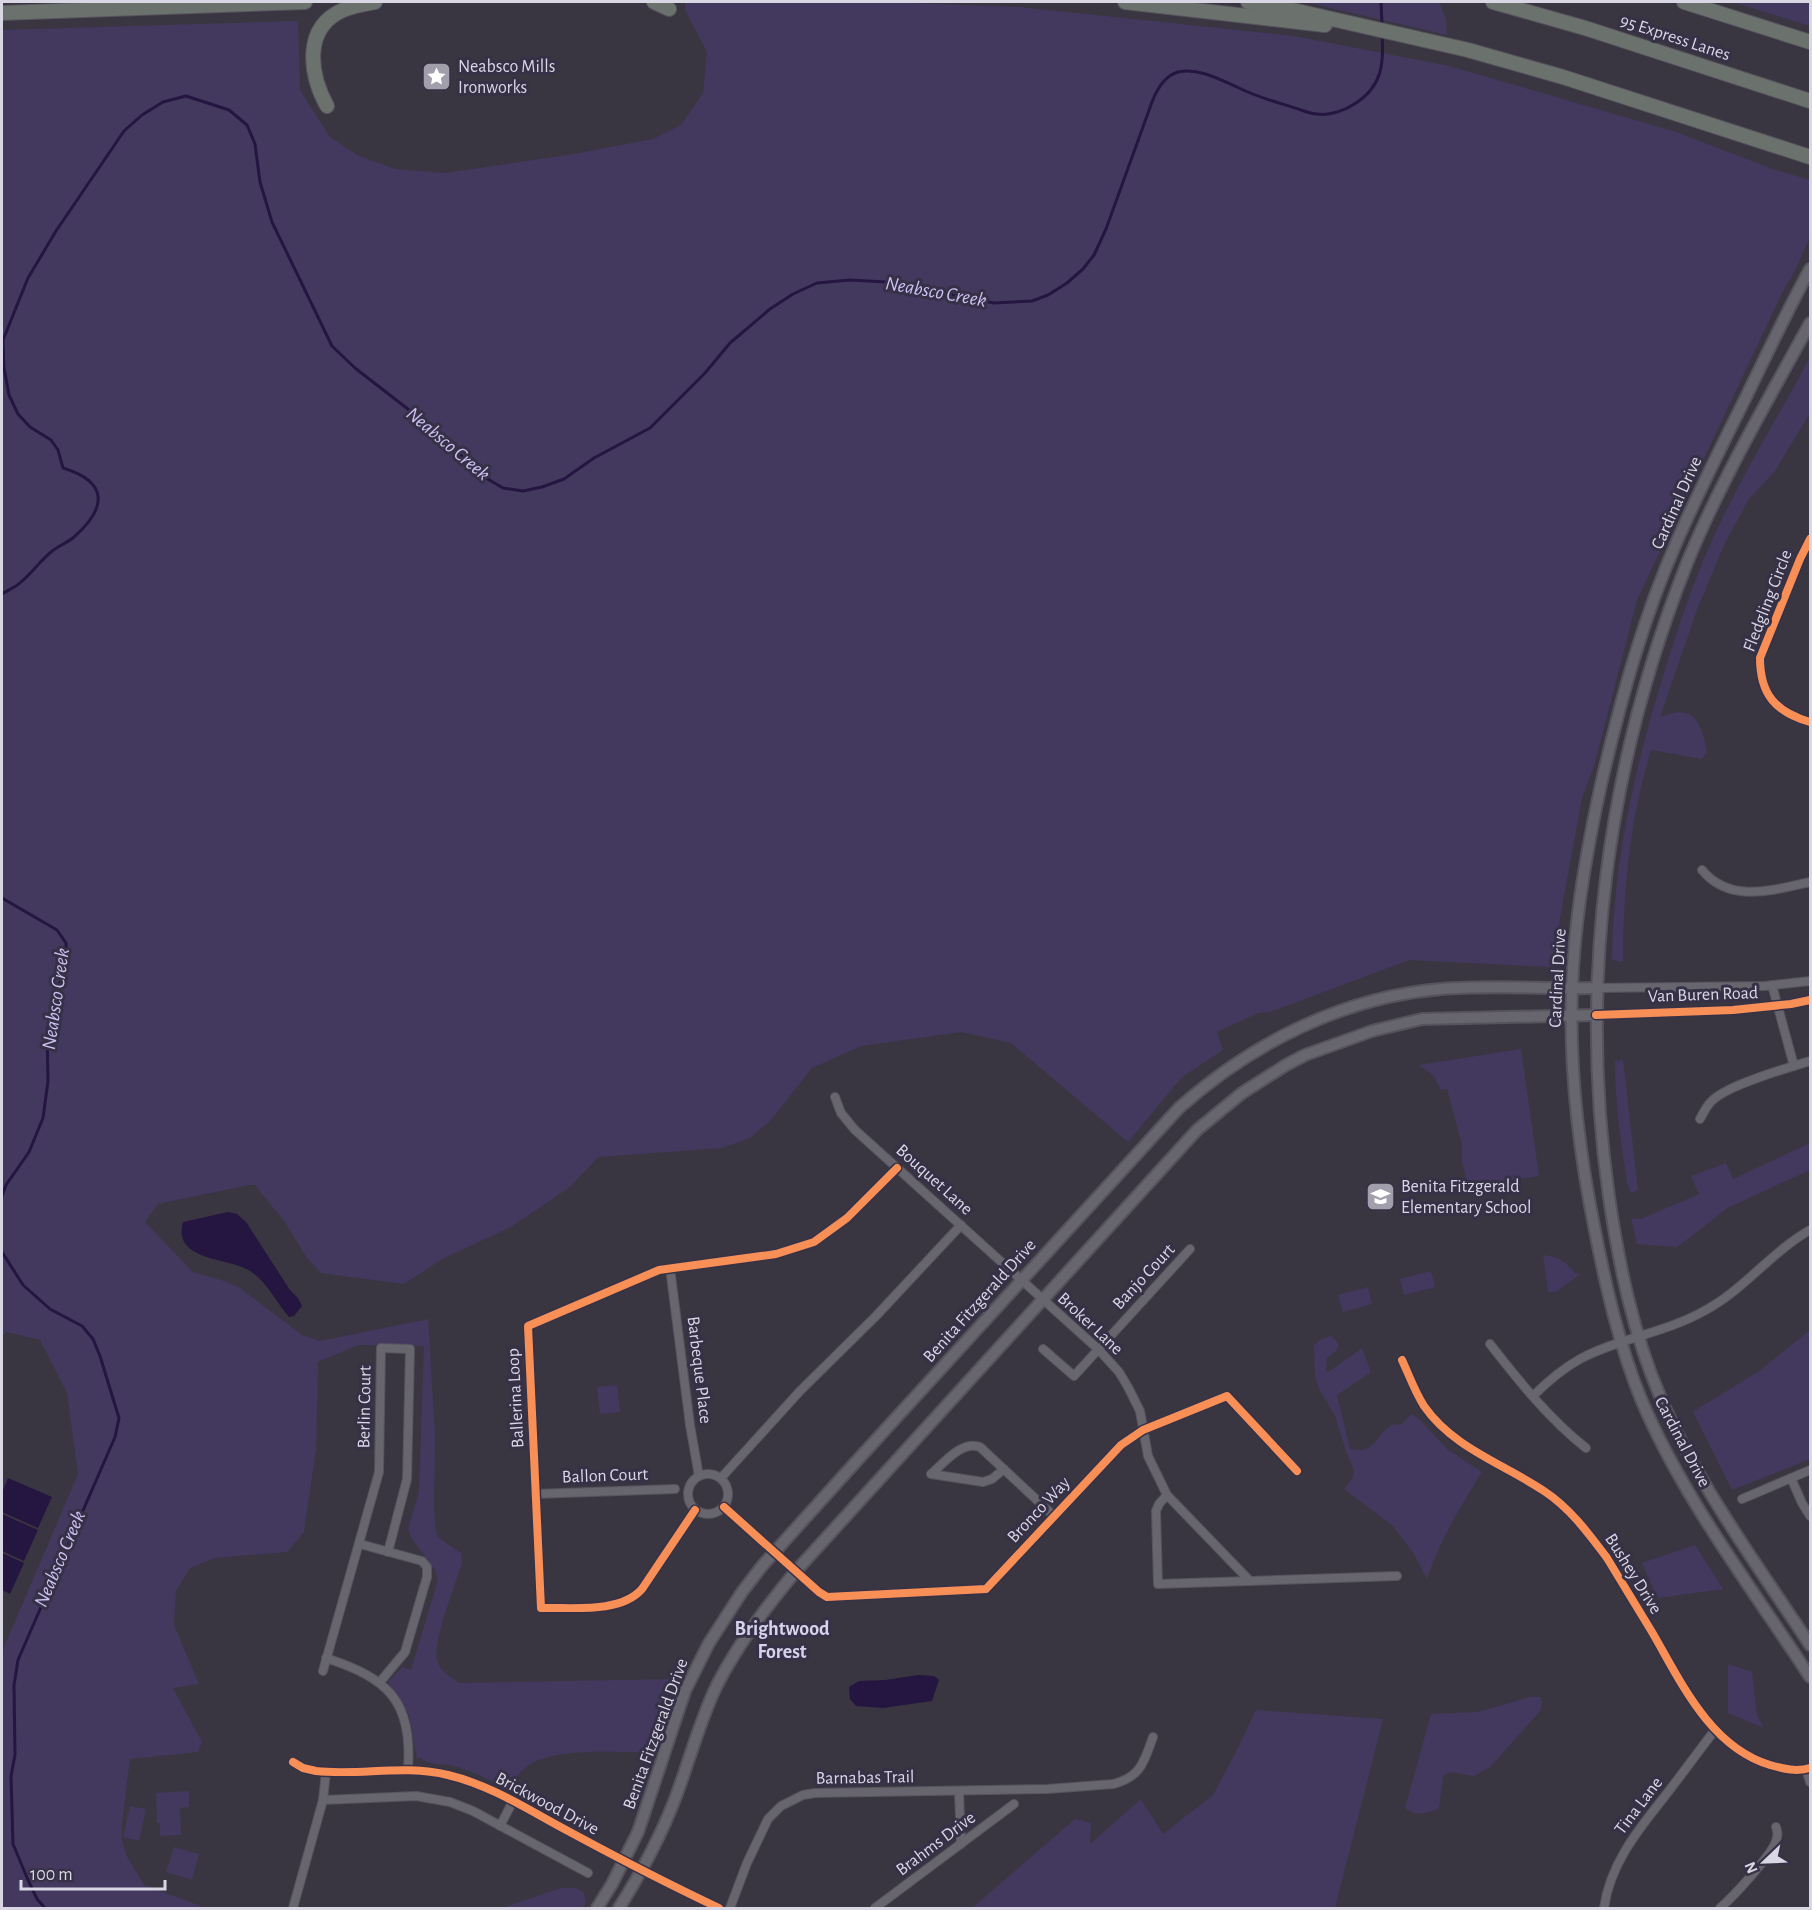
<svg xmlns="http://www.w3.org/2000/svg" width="1812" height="1910" viewBox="0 0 1812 1910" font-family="'Alegreya Sans',sans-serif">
<rect width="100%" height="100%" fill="#393641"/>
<g fill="#43395e">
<path d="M685,2h199l136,5 274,29 155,30 224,65 100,38 37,11v57l-16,36 -11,18 -146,309 -43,166 -12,32 -31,169 -142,-7 -139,52 -12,1 -41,19 6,18 -41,27 -54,65 -117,-99 -50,-11 -100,14 -49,22 -42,53 -20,17 -28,10 -124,9 -28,30 -59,40 -67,31 -40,26 -83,-11 -14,-15 -23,-37 -29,-36h-7l-90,19 -13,18 48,50 31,9 16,7 62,47 18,6 108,-22 7,114 -1,76 2,23 3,6 22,15 1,10c-6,20 -30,80 -25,97 3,11 14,17 22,23l218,-4 -14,30 -15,43c-34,1 -90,-5 -119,13 -9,6 -15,15 -21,24 -18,-9 -39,-20 -59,-24 -9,-1 -21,0 -28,-7l-4,1 -8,-44 -21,-33 14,-15 9,3 27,-90 -3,-10 -23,-31 -4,-10 11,-37 5,-146 -66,-1 -40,17 -2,87 -12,83 -17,20 -72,6 -25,10 -14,23 -2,34 25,59 -26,4 29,54 -4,10 -68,7 -8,64v16l4,16 18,30 62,23h-204v-246l2,-15 74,-173 -11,-81 -27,-53 -33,-8 -5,4v-1306l296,-9 2,69 30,47 27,18 38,14 50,4 129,-19 79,-15 28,-14 22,-32 4,-41 -22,-42z"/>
<path d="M1305,2h134l7,17 1,16z"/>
<path d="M1733,2h77v24z"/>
<path d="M1810,357v56l-35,58 -26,28 -25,46 -26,62 -38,110c5,-1 13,-5 19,-5 21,0 25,24 28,40l-5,7 -51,-9c-21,69 -28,140 -28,212l-11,-2c1,-103 26,-206 57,-303 16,-51 34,-101 58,-148 26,-52 56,-101 83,-152z"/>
<path d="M1521,1049l18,127 -71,11 -6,-26v-16l-15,-56 -6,1 -7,-14 -15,-11z"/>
<path d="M1623,1060l15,130 -7,3 -3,-6c-7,-42 -13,-84 -13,-126z"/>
<path d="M1810,1143v27l-81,37 -52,40 -40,-3 -6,-26 10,1 58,-25 -8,-18 35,-13 7,16z"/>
<path d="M1543,1255c16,2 22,6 32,18l5,1 -24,18h-8z"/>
<path d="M1431,1271l4,16 -31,8 -4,-16z"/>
<path d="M1368,1287l4,17 -29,8 -5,-17z"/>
<path d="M1810,1330v129l-78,31 -39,-78 66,-41z"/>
<path d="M1331,1336l8,8 -3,7 -9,7 -1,12 2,2 34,-24 9,24 -34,23 13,54c28,6 24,-15 42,-24 3,-1 6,0 10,-1l9,-10 9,6 28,30 34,22c-22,35 -42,68 -55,107l-13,-25 -21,-28 -49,-37 9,-11 1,-8 -7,-16 -12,-38 -16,-27 -4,-14 -1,-30 8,-6z"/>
<path d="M617,1385l3,27 -20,2 -3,-27z"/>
<path d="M1695,1545l28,44 -65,9 -16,-35z"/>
<path d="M1728,1664l24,8 5,43 7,13 -36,-15z"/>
<path d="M1530,1697h10l2,6 -2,8 -50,56 -16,9 -24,-4 -7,4 -4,32c-14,6 -21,9 -34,0l26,-94 47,-2z"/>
<path d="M1256,1710l127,9 -48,189h-363l103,-89 16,4 -1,21 51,-45 22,35 50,-39 24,-45z"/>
<path d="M189,1791v16l-9,1 1,27 -21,1v-13h-3l-1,-30z"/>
<path d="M130,1806l16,3 -7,32 -16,-4z"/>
<path d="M174,1847l25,7 -7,26 -26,-8z"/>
<path d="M561,1888h15l8,5 2,10 -4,5h-80z"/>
</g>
<g fill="#241641">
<path d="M228,1212l9,2 9,8 44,68 8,8 4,8 -8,10 -5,1c-13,-15 -22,-35 -39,-46 -18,-12 -63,-10 -68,-35 -1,-4 0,-10 1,-14z"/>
<path d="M8,1478l44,19 -14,31 -36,-16v-19z"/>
<path d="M2,1514l36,16 -14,31 -22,-10z"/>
<path d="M2,1553l22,10 -14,31 -8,-4z"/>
<path d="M918,1675l16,1 5,4 -7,21 -49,7 -27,-2 -6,-7 -1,-12 10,-6 26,-1z"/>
</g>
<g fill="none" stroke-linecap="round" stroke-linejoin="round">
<g stroke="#241641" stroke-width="3">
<path d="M1381,2l1,23"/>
<path d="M2,594c6,-4 14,-7 19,-12 11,-9 19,-21 30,-30 7,-6 16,-9 23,-15 33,-29 35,-55 -11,-69l-5,-18 -7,-10 -21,-13 -12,-13 -9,-19 -5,-27 -1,-28 25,-62 28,-47 68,-100 18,-16 21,-13 23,-6 43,14 18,15 8,19 5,38 12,40 60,124 23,22 67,52 64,58 17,10 20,3 19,-4 22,-8 30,-21 56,-30 55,-55 25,-30 40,-34 23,-15 24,-11 33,-3 35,2 109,21 38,-2 16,-6 19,-12 16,-14 11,-14 12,-26 46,-127c5,-13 12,-26 26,-30 20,-5 43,8 61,16 18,9 37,14 56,20 7,2 15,6 22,6 13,2 29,-4 39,-11 26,-17 28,-39 26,-68"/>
<path d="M2,898l55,32 9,13v17l-19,71 1,50 -5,37 -14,34 -23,33 -4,11"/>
<path d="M2,1252l21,33 27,24 32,17 11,13 7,17 19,62 -4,19 -97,223 -4,25 1,70 -4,21 2,68 15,36 9,19 8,9"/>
</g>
<defs>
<g id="street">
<path d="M1810,539l-10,20 -40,99c0,37 16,54 50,64"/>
<path d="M1702,870c28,34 71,20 108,12"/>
<path d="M1772,985l22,81"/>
<path d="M1596,988l169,-2 45,-5"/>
<path d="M1596,1015l137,-5 58,-6 19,-4"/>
<path d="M835,1097l6,16 14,17 243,219 21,23 9,15 12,24 8,45 19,39 82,85"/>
<path d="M1700,1119c4,-7 7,-15 14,-20 17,-15 73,-31 96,-38"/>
<path d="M670,1268l20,157 9,51"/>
<path d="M1490,1344c29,37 59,75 96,104"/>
<path d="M1043,1349l31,27 116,-127"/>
<path d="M1402,1360c7,15 13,32 22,46 29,42 80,58 120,85 26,17 45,43 63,67 15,25 30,49 45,74 29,50 58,115 118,133 14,4 27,7 40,3"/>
<path d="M1533,1396c14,-14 29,-27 47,-37 39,-21 85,-26 124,-48 40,-21 67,-59 106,-81"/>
<path d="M1004,1469l-12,10 -9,3 -52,-8c13,-11 31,-34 49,-27l74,69"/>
<circle cx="708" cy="1494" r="20"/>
<path d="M721,1478l79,-87 76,-75 85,-91"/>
<path d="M1791,1478l11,25 8,13"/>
<path d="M535,1494l140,-5"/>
<path d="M1167,1495l-8,9 -3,7 2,73 239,-8"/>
<path d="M1742,1499l68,-29"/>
<path d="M724,1507l95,85 8,5 159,-8 135,-144 22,-15 84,-34 70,75"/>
<path d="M695,1510l-53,79c-22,25 -71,18 -101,19l-13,-282 131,-56 117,-16 38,-12 33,-24 50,-50"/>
<path d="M360,1544l62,17 5,6v10l-22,75 -25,30"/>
<path d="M326,1658c61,20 87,42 82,111"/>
<path d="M323,1671l56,-199 2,-124 29,1 -3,130 -19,73"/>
<path d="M293,1762l10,6 13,3c44,5 88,-7 132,4 43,10 82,36 120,56 50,27 100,53 151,77"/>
<path d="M1806,1769l4,13"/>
<path d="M959,1792l2,52"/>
<path d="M323,1800l93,-4 34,6 23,9 115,62"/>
<path d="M500,1826l13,-25"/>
<path d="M293,1908l30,-108 3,-28"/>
<path d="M730,1908l17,-45 21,-44 13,-13 22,-11 12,-2 233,-4 65,-5c28,-7 31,-22 40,-47"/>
<path d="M875,1908l139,-104"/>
<path d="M1604,1908c6,-44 34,-78 61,-112 17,-22 33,-44 50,-66"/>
<path d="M1720,1908c13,-11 51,-52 56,-67 2,-5 2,-9 0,-14"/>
</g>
<g id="secondary">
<path d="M1810,269c-23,42 -43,85 -64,128 -24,48 -48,96 -69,144 -34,77 -56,158 -75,239 -15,68 -28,139 -30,210 -3,80 7,162 23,241 11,56 24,114 46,168 41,98 111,189 169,278"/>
<path d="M1810,323c-43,79 -89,157 -123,240 -80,202 -109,418 -78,634 10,68 24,136 51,199 38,90 97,168 150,249"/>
<path d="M597,1908l15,-24 26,-52 47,-141 24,-48 33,-51 20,-26 91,-101 326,-357c73,-65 164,-111 262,-119 51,-4 104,0 155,-1"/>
<path d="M619,1908c22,-35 41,-70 56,-109 14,-37 24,-76 41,-112 21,-42 50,-80 80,-116l401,-441 45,-37 44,-28 19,-10 67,-24 50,-12 174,-4"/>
</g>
<g id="highway">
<path d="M654,2l15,7"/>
<path d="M1125,2l200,23"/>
<path d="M1248,2l27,4 193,44 95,27 247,80"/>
<path d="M1493,2l92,26 225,73"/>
<path d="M1684,2l126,40"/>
<path d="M2,13l303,-11"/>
<path d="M327,106c-17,-31 -25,-78 16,-96 10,-4 21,-6 32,-8"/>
</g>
</defs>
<use href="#street" stroke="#56535d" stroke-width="10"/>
<use href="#secondary" stroke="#56535d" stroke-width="14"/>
<use href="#highway" stroke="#56535d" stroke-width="16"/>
<use href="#street" stroke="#67656d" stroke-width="8"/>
<use href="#secondary" stroke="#67656d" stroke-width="10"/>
<use href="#highway" stroke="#6b726d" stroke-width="14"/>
<defs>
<g id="cycleway">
<path d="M1810,539l-10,20 -40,99c0,37 16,54 50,64"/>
<path d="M1596,1015l137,-5 58,-6 19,-4"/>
<path d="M1402,1360c7,15 13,32 22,46 29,42 80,58 120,85 26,17 45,43 63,67 15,25 30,49 45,74 29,50 58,115 118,133 14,4 27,7 40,3"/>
<path d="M724,1507l95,85 8,5 159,-8 135,-144 22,-15 84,-34 70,75"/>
<path d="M695,1510l-53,79c-22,25 -71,18 -101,19l-13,-282 131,-56 117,-16 38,-12 33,-24 50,-50"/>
<path d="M293,1762l10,6 13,3c44,5 88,-7 132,4 43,10 82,36 120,56 50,27 100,53 151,77"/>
</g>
</defs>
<use href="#cycleway" stroke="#363146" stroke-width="11"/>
<use href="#cycleway" stroke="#f78f57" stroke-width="8"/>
</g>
<defs>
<symbol id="sight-square" viewBox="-11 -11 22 22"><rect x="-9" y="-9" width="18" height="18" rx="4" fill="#a29fac" stroke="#363146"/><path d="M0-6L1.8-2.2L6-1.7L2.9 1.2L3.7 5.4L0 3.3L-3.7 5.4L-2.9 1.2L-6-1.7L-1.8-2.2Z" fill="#fff"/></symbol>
<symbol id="school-square" viewBox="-11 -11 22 22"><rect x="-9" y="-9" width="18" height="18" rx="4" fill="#a29fac" stroke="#363146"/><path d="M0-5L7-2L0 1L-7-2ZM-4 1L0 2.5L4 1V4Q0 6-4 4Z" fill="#fff"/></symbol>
</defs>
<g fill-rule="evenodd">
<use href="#sight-square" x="420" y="60" width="33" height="33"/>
<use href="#school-square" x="1364" y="1180" width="33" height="33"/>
</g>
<g text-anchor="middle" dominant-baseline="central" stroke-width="6" stroke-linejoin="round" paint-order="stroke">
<g font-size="18" fill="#dad7e5" stroke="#363146">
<text transform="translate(1675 38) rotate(18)">95 Express Lanes</text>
<text transform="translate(1677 503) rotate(-66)">Cardinal Drive</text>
<text transform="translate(1768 601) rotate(-69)">Fledgling Circle</text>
<text transform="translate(1558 978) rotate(-87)">Cardinal Drive</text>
<text transform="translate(1703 995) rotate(-2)">Van Buren Road</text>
<text transform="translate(934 1180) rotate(42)">Bouquet Lane</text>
<text transform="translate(1144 1277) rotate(-47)">Banjo Court</text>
<text transform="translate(980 1301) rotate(-48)">Benita Fitzgerald Drive</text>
<text transform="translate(1090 1324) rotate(43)">Broker Lane</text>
<text transform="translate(699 1370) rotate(83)">Barbeque Place</text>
<text transform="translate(516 1398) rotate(-93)">Ballerina Loop</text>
<text transform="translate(365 1407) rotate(-89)">Berlin Court</text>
<text transform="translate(1682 1442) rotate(62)">Cardinal Drive</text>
<text transform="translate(605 1476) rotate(-2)">Ballon Court</text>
<text transform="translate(1039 1510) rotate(-47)">Bronco Way</text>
<text transform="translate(1633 1574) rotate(58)">Bushey Drive</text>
<text transform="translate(656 1734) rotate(-70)">Benita Fitzgerald Drive</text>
<text transform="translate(865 1778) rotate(-1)">Barnabas Trail</text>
<text transform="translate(547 1804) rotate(28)">Brickwood Drive</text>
<text transform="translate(1639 1806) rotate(-53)">Tina Lane</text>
<text transform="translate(936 1844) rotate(-37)">Brahms Drive</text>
</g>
<g font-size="18" fill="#dad7e5" stroke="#363146" text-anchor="start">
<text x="458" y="67">Neabsco Mills<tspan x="458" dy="21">Ironworks</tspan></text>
<text x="1401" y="1187">Benita Fitzgerald<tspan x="1401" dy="21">Elementary School</tspan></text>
</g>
<g font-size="20" font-style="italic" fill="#ccc2f3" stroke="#363146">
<text transform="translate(936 292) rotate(10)">Neabsco Creek</text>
<text transform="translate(448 444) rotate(40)">Neabsco Creek</text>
<text transform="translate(56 999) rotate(-82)">Neabsco Creek</text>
<text transform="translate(60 1559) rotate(-67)">Neabsco Creek</text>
</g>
<g font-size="20" font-weight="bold" fill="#d6d1ec" stroke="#363146">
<text x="782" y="1629">Brightwood<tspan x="782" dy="23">Forest</tspan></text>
</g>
</g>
<rect width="1812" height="1910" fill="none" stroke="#dad7e5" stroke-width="6"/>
<g transform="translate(1764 1862) rotate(247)" stroke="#363146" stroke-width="4.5" paint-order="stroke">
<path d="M0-4.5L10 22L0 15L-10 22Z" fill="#dad7e5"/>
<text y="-9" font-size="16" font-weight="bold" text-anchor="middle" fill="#dad7e5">N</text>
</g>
<path d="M21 1880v9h144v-9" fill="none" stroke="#dad7e5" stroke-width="3"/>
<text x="30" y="1880" font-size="18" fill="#dad7e5" stroke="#363146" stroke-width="4.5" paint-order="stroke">100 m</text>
</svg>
